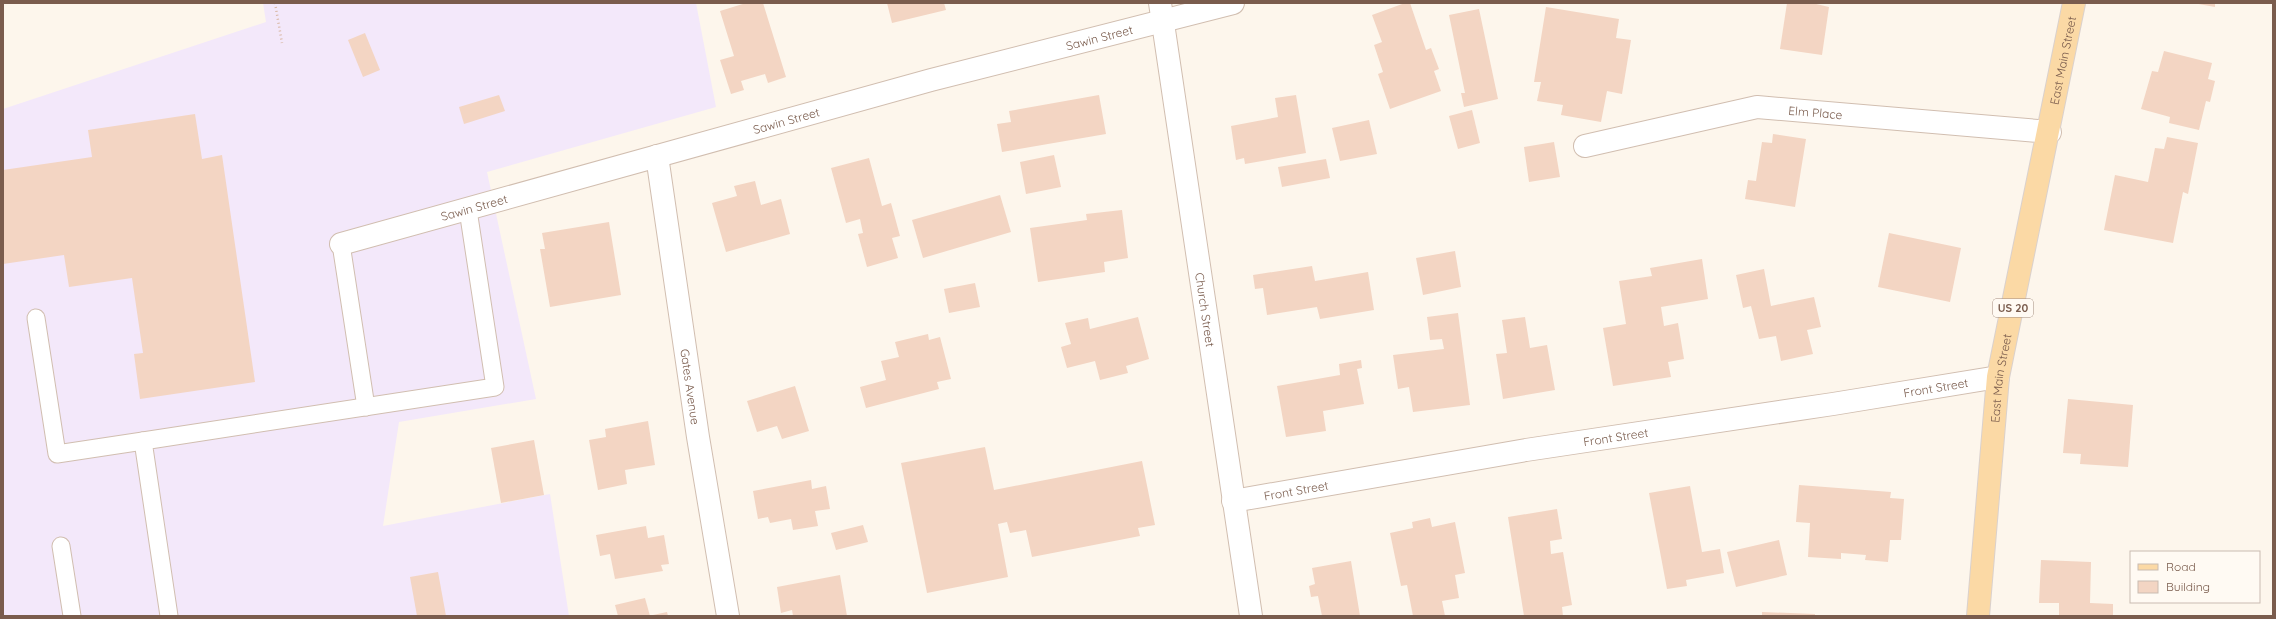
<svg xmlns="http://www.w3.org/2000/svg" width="2276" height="619" viewBox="0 0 2276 619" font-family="Quicksand,sans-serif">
<rect width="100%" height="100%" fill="#fdf6ec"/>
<path fill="#f3e8fa" d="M263,3h433l20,104 -229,65 49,227 -137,23 -16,104 167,-32 19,122h-566v-507l263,-87z"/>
<g fill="#f3d5c3">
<path d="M746,3h17l23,74 -18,6 -3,-9 -24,7 3,9 -13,4 -11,-34 14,-4 -14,-45z"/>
<path d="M887,3h57l2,7 -54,13z"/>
<path d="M1405,3h5l16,47 5,-2 8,21 -5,2 7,20 -51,18 -12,-35 5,-2 -9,-27 8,-3 -10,-27z"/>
<path d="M1787,3h25l17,4 -7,48 -42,-6z"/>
<path d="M2193,3h22v4z"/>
<path d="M1546,7l73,12 -3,19 15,2 -9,54 -15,-3 -6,31 -40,-7 2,-10 -26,-4 4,-19h-7z"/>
<path d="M1479,9l19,90 -34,8 -3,-14h4l-16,-78z"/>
<path d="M365,33l15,37 -17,7 -15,-37z"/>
<path d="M2164,51l48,12 -4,16 7,2 -5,21 -4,-1 -7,29 -30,-7 1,-6 -29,-8 11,-38 6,1z"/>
<path d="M499,95l6,16 -41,13 -5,-17z"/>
<path d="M1099,95l7,39 -104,18 -5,-28 14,-2 -2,-11z"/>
<path d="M1296,95l10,58 -61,11 -1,-6 -8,2 -5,-34 47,-9 -3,-19z"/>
<path d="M1472,110l8,33 -22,6 -9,-33z"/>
<path d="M195,114l7,45 20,-4 33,227 -115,17 -6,-45 9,-1 -11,-75 -63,9 -5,-32 -61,9v-94l89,-13 -4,-27z"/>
<path d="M1369,120l8,34 -37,7 -8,-33z"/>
<path d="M1773,134l33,5 -11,68 -50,-8 3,-19 8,1 6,-39 10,1z"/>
<path d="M2167,137l31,6 -10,51 -5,-2 -10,51 -69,-13 11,-55 33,7 7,-34 9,1z"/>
<path d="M1554,142l6,35 -31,5 -5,-35z"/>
<path d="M1054,155l7,32 -35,7 -6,-32z"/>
<path d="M869,158l13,48 9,-3 9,33 -8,2 6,20 -31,9 -9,-33 5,-1 -3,-14 -14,4 -15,-55z"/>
<path d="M1326,159l4,19 -48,9 -4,-20z"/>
<path d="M755,181l6,24 20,-6 9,35 -64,18 -14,-49 25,-7 -3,-10z"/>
<path d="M1000,195l11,37 -88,26 -11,-38z"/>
<path d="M1122,210l6,48 -24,4 1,10 -67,10 -8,-54 57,-8 -1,-6z"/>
<path d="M609,222l12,73 -71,12 -10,-58h5l-3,-16z"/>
<path d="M1889,233l72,15 -11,54 -72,-15z"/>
<path d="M1455,251l6,36 -38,8 -7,-37z"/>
<path d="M1702,259l6,40 -47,8 3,19 14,-3 6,36 -16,3 3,15 -58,9 -10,-58 23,-4 -7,-43 33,-5 -2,-8z"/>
<path d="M1312,266l3,15 53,-9 6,38 -54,9 -3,-12 -50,8 -4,-27 -8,1 -2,-14z"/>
<path d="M1764,269l7,37 43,-9 7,30 -14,3 6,24 -32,7 -5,-25 -17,3 -8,-33 -8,2 -7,-33z"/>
<path d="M975,283l5,24 -31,6 -5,-24z"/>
<path d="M1458,313l12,92 -57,7 -4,-25 -11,2 -5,-34 51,-6 -2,-10 -12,1 -3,-23z"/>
<path d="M1138,317l11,42 -23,7 2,7 -28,7 -5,-19 -28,7 -6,-21 10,-3 -6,-21 23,-5 2,11z"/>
<path d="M1525,317l5,31 17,-3 8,45 -52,9 -7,-45 11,-1 -5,-33z"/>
<path d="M928,334l1,6 11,-3 11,42 -14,3 2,7 -73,19 -6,-21 26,-7 -5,-19 18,-4 -4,-15z"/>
<path d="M1361,360l1,8 -5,1 7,35 -41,7 3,20 -40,6 -9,-51 63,-11 -1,-11z"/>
<path d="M795,386l14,45 -27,8 -5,-13 -20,6 -10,-31z"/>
<path d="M2068,399l65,6 -5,62 -48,-3 1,-10 -18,-1z"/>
<path d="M648,421l7,44 -30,5 2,14 -29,6 -9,-50 17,-3 -1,-8z"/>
<path d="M534,440l10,55 -43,8 -10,-55z"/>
<path d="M985,447l9,43 148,-29 13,64 -17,3 2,8 -108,21 -6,-27 -16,3 -3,-11 -9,2 10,53 -81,16 -26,-130z"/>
<path d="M811,480l1,9 14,-3 4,23 -15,2 3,15 -25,4 -2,-11 -21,4 -2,-6 -10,2 -5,-28z"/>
<path d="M1799,485l92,7 -1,6 14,1 -3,41h-11l-2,22 -23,-2 1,-5 -25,-2v6l-33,-2 2,-34 -14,-1z"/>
<path d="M1690,486l12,66 18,-3 4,24 -38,7 1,6 -20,3 -18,-96z"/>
<path d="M1557,509l5,30 -12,2 1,13 12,-2 9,53 -10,2 1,9h-39l-16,-99z"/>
<path d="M1430,518l2,9 23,-5 10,51 -10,2 4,23 -17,3 3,15h-32l-6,-31 -6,1 -11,-53 23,-5 -1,-6z"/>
<path d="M863,525l5,17 -32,8 -5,-17z"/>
<path d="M646,526l2,12 16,-3 5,29 -8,1 2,6 -48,8 -5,-25 -10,2 -4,-21z"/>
<path d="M1779,540l8,35 -51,12 -9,-35z"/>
<path d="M2041,560l50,2 -1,41 23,1v12h-54v-13h-20z"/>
<path d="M1351,561l9,55h-38l-4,-20 -7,1 -2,-11 6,-2 -3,-16z"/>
<path d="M438,572l8,44h-29l-7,-39z"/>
<path d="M840,575l7,41h-54l-1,-6 -11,3 -4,-26z"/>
<path d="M645,598l5,18h-32l-3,-11z"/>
<path d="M667,612l1,4h-15v-1z"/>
<path d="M1762,612l53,2v2h-53z"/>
</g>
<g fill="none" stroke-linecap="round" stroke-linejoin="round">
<defs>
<g id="service">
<path d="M341,244l25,163"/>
<path d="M36,318l21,136 86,-13"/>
<path d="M61,546l11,70"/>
<path d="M169,616l-26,-175 352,-54 -27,-177"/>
</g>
<g id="minor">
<path id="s1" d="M1585,146l172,-39 293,25"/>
<path id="s2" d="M657,156l41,281 30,179"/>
<path id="s3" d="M341,244l590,-164 302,-77"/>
<path id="s4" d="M1233,501l293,-51 307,-46 165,-27"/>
</g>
<g id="tertiary">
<path id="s5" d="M1160,3l91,613"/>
</g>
<g id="primary">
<path id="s6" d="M1978,616l20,-239 76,-374"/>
</g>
</defs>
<use href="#service" stroke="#d1beb0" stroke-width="19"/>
<use href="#minor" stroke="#d1beb0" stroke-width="24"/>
<use href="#tertiary" stroke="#d1beb0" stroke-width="24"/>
<use href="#primary" stroke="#dad1cd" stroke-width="24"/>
<path stroke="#d9b8a5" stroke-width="2.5" stroke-dasharray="1 3" stroke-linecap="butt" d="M275,3l7,40"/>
<use href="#service" stroke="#fff" stroke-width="17"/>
<use href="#minor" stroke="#fff" stroke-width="22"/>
<use href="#tertiary" stroke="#fff" stroke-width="22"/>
<use href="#primary" stroke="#fbd9a5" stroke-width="22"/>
</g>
<g text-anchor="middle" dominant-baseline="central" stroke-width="3" stroke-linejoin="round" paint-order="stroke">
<rect fill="#fffaf3" stroke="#a28b7f" stroke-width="1" x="1993" y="299" width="40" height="18" rx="3"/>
<g font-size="11" font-weight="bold" fill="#7a5c4d">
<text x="2013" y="308">US 20</text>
</g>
<g font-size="12" fill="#7a5c4d" stroke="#fffaf3">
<text stroke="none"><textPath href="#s3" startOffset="786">Sawin Street</textPath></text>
<text stroke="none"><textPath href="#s6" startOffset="563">East Main Street</textPath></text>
<text stroke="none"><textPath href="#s1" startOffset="235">Elm Place</textPath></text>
<text stroke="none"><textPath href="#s3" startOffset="462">Sawin Street</textPath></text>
<text stroke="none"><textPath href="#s3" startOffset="138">Sawin Street</textPath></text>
<text stroke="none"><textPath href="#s5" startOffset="310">Church Street</textPath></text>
<text stroke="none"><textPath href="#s6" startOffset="239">East Main Street</textPath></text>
<text stroke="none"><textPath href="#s2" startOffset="233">Gates Avenue</textPath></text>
<text stroke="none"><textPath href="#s4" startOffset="712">Front Street</textPath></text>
<text stroke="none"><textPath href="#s4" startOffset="388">Front Street</textPath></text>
<text stroke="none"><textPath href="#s4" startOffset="64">Front Street</textPath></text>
</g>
</g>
<rect width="2276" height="619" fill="none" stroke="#7a5c4d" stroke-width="8"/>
<rect x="2130" y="551" width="130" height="52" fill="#fffaf3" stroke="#cabbb1"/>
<rect x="2138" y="564" width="20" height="6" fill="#fbd9a5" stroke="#cabbb1"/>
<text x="2166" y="571" font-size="12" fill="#7a5c4d">Road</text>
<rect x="2138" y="581" width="20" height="12" fill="#f3d5c3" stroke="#cabbb1"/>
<text x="2166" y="591" font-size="12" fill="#7a5c4d">Building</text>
</svg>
